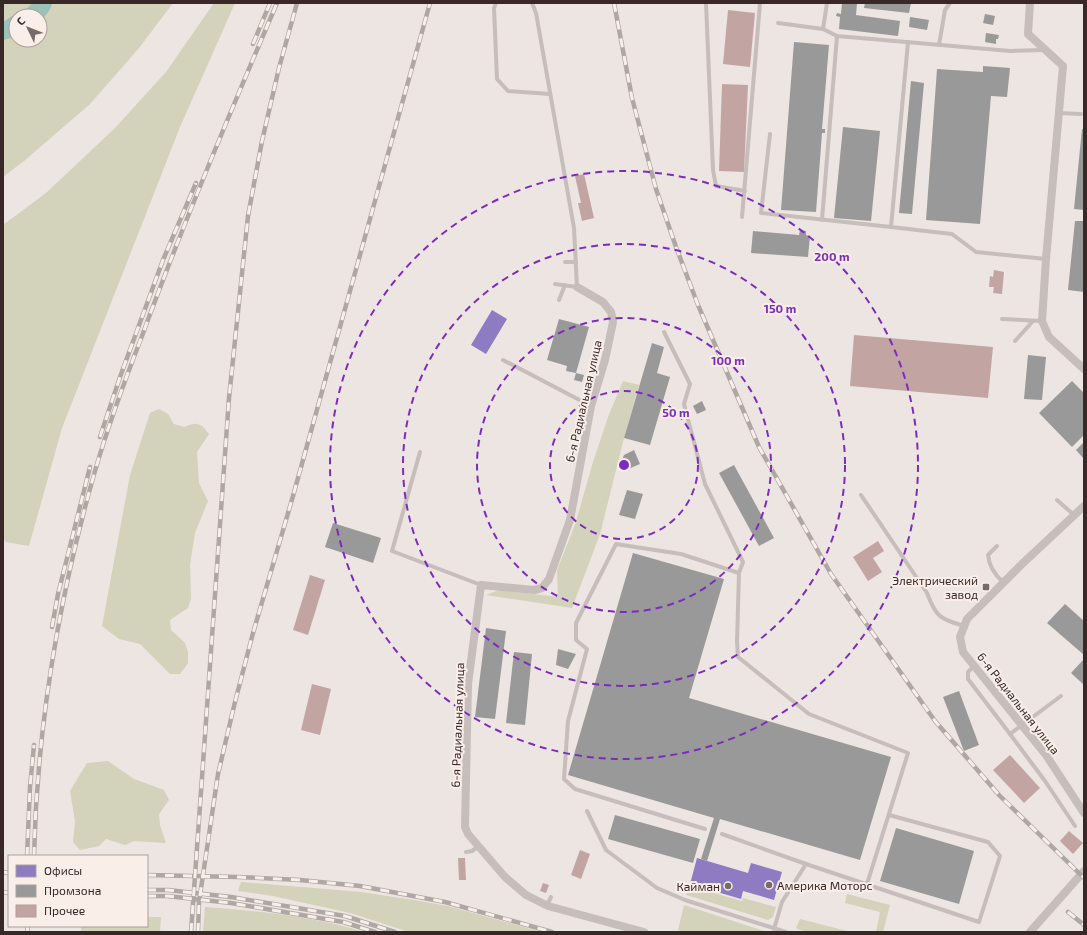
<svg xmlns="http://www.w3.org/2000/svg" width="1087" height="935" viewBox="0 0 1087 935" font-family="'Exo 2',sans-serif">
<rect width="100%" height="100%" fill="#ede5e1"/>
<g fill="#d3d2ba" fill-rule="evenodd">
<path d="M3,3h170l-34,45 -49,56 -66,57 -21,16zM16,16h24v24h-24z"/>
<path d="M214,3h21l-55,124 -118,301 -33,118 -23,-4 -3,-4v-313l43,-32 69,-65 51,-56z"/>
<path d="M623,381l16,4 -15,53 -24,96 -28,74 -86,-13 13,-5 59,7 -1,-27 18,-45 18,-63 15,-45z"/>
<path d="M159,409l9,5 6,10 10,3c13,-6 17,-4 25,7l-12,18 2,31 9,18 -13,32 -5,32 1,34 -3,9 -18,12 1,10 14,13 3,9v11l-8,11h-10l-30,-30 -21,-5 -17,-13 28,-151 20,-62z"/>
<path d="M108,761l26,18 30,11 5,10 -10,14 1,11 6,18 -32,-2 -9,4 -19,-6 -7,7 -19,4 -7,-8 2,-21 -5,-30 17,-28z"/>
<path d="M241,882l120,10 53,8 34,6 94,26h-133l-59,-19 -77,-17 -35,-5z"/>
<path d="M689,886l53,15 1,-3 33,9 -3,10 -5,3 -82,-25z"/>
<path d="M847,894l43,11 -7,27h-7l4,-20 -35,-9z"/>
<path d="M684,905l83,27h2h-84l-7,-2z"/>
<path d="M205,907c53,4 107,9 159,25h-161z"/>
<path d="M147,917h14l-1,15h-79v-6h66z"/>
<path d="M800,919l51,13h-44l-10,-3 -1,-1z"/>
</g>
<g fill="#8e7cc3">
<path d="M492,310l15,9 -21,35 -15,-9z"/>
<path d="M697,858l51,15 3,-10 31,9 -8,28 -31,-9 -2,8 -51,-15z"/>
</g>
<g fill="#999">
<path d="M842,3h15l-1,12 44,6 -2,15 -59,-7 1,-12 -4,-1 1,-3 4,1z"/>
<path d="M865,3h46l-2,10 -45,-5z"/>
<path d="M985,14l10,2 -2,9 -10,-2z"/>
<path d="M910,17l19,3 -2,10 -18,-3z"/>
<path d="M986,33l13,2 -1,4h-2v5l-11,-2z"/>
<path d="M794,42l35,3 -7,84h3v4h-3l-6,79 -35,-2z"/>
<path d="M983,66l27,2 -3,29 -16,-1 -11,128 -54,-4 11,-151 46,3z"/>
<path d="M911,81l13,2 -12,131 -13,-1z"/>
<path d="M843,127l37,4 -9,90 -37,-3z"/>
<path d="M1082,129h2v81l-10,-1z"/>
<path d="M1075,221h9v71l-16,-2z"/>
<path d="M800,230l6,1v4l4,1 -2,21 -57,-4 2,-22 46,4z"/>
<path d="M559,319l30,8 -13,46 8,2 -2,7 -8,-2 2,-7 -10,-2 1,-5 -20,-6z"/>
<path d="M652,343l12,4 -7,26 13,4 -20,68 -26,-7z"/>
<path d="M1028,355l18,2 -4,43 -18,-1z"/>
<path d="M1072,381l12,12v42l-12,12 -33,-34z"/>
<path d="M702,401l4,9 -9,4 -4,-8z"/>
<path d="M1084,442v17l-8,-9z"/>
<path d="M634,450l6,14 -14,6 -4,-10 2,-5z"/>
<path d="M734,465l40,73 -15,8 -40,-73z"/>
<path d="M627,490l16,4 -8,25 -16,-4z"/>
<path d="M333,523l48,15 -8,25 -48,-16z"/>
<path d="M633,553l91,26 -35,119 202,59 -31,103 -140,-41 -13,42 -6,-2 13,-41 -146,-43z"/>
<path d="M1065,604l19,17v34l-37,-32z"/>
<path d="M486,628l20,3 -11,88 -20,-2z"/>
<path d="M558,649l18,5 -8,15 -12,-4z"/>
<path d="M514,652l18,2 -7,71 -19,-2z"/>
<path d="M1084,659v26l-13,-12z"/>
<path d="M959,691l20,54 -15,6 -21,-54z"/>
<path d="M615,815l85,24 -7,24 -85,-24z"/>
<path d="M896,828l78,23 -15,53 -79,-23z"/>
</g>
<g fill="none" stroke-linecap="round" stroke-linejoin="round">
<g stroke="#9cc1b9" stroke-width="18">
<path d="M32,16l8,-8 3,-5"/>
<path d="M3,31l6,-2 7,-5"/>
</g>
</g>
<g fill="#c2a5a2">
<path d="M728,10l27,3 -5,54 -27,-3z"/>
<path d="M722,84l26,1 -4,87 -25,-1z"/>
<path d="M584,174l10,44 -12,3 -4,-18h3l-6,-27z"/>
<path d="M994,270l10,2 -2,22 -9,-1 1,-6h-5l1,-11 3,1z"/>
<path d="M854,335l139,12 -5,51 -138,-12z"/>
<path d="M878,541l6,10 -11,7 9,14 -14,9 -15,-24z"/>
<path d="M310,575l15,5 -17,55 -15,-5z"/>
<path d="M312,684l19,5 -11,46 -19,-5z"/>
<path d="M1010,755l30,33 -16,15 -31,-33z"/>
<path d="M1069,831l14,12 -10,11 -13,-13z"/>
<path d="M580,850l10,4 -9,25 -10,-4z"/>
<path d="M458,858h7l1,22h-7z"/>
<path d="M543,883l6,2 -3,8 -6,-2z"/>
</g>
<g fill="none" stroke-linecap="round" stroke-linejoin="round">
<g stroke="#c7bdba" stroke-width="4">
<path d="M496,3l-2,5 3,71 11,12 42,3"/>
<path d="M532,3l4,10 38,215 3,59 -22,-3"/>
<path d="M706,3l7,167 3,16 29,5"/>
<path d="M827,3l-4,26 14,7 173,15 34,-1"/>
<path d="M778,23l45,6"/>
<path d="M908,42l-17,185 61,7 24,18 70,7"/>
<path d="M939,45l6,-35 5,-7"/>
<path d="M1059,113l22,1"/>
<path d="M770,134l-9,79 130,14"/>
<path d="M742,217l18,-214"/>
<path d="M822,220l15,-184"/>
<path d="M565,262h11"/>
<path d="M559,300l6,-15"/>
<path d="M1002,319l40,2"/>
<path d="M664,332l26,52 -6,20 21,80 38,78 -4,11"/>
<path d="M1015,341l18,-20"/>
<path d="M503,360l88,46"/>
<path d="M420,452l-28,99 89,34"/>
<path d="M861,495l66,98c9,24 13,26 37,33"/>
<path d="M1057,500l17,15"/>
<path d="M997,546l-9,9c1,11 7,20 15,27"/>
<path d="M974,666l-6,6v7l42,55"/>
<path d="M1061,696l-51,38 35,47 30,45"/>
<path d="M587,811l19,39 51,38 28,12 101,32"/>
<path d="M705,829l-130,-40 -11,-10 4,-58 19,-72 -11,-9v-17l40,-79 65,10 58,19 -2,69 1,15 71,57 99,39 -41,131"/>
<path d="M722,834l84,30"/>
<path d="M466,852l6,-1 7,-5"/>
<path d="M547,905l4,-8"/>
<path d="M774,929l8,-27 24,-38 173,58 21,-66 -12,-14 -99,-27"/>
</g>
<g stroke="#c7bdba" stroke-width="8">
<path d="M1030,3l-2,31 35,32 -17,193 -4,62 7,16 35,32"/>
<path d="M577,287l26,15 8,10 2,10 -8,38 -14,46 -21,114 -21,59 -7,9 -8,2 -53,-5 -13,99 -3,143 3,7 37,43 21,18 22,11 96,26"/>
<path d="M1084,506l-62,58 -55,55 -7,18 3,15 83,103 38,58"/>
<path d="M1030,932l54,-61"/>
</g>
<defs>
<g id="rail">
<path d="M614,3l18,95 24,91 20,58 22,58 61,142 72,127 104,147 64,74 85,83"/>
<path d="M253,44l17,-41"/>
<path d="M100,437l20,-60 43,-117 33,-77"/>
<path d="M52,627l6,-33 32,-127"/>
<path d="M27,856l3,-69 4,-42"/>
<path d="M34,856c3,-131 25,-259 61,-385 13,-45 30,-91 47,-135 41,-112 88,-223 135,-333"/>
<path d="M3,872l6,1"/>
<path d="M147,875l91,2 62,3 60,6 85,16 107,30"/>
<path d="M147,890h21l63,7 114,19 50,16"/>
<path d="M3,892l6,1"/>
<path d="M147,896h20l64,7 112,19 32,10"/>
<path d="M1068,912l16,13"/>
<path d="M27,926l1,6"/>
<path d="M191,932l38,-534 19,-182 14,-75 17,-73 18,-65"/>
<path d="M198,932l1,-30 19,-128 17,-72 18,-69 40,-137 137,-493"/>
</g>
</defs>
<use href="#rail" stroke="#afa7a4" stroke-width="4.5"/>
<use href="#rail" stroke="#faeee8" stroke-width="3" stroke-dasharray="9" stroke-linecap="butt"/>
</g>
<g fill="none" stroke="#7b2cbf" stroke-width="2" stroke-dasharray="7 5">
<circle cx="624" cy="465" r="74"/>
<circle cx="624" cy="465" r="147"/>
<circle cx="624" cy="465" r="221"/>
<circle cx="624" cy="465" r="294"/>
</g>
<g fill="#776b69" stroke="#faeee8" stroke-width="1.5">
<rect x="982" y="583" width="8" height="8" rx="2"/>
<circle cx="769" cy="885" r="4"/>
<circle cx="728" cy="886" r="4"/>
</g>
<g text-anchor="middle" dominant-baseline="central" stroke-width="4" stroke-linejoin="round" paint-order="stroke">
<g font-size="12" fill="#382928" stroke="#faeee8">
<text transform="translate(583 401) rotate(-77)">6-я Радиальная улица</text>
<text transform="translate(1019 703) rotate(52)">6-я Радиальная улица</text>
<text transform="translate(457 725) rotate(-88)">6-я Радиальная улица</text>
</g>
<g font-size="12" fill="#382928" stroke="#faeee8" text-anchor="end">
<text x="978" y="580">Электрический<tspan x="978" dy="14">завод</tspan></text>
<text x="777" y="885" text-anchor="start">Америка Моторс</text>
<text x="720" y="886">Кайман</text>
</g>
</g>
<circle cx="624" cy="465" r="6" fill="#7b2cbf" stroke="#faeee8" stroke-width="2"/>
<g font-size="12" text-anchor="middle" font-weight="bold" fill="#7b2cbf" stroke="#faeee8" stroke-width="4" stroke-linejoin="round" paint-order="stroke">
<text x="832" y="261">200 m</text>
<text x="780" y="313">150 m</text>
<text x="728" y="365">100 m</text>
<text x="676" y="417">50 m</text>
</g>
<rect width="1087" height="935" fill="none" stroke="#382928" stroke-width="8"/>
<rect x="8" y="855" width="140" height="72" fill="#faeee8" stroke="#ac9f9b"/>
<rect x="16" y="865" width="20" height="12" fill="#8e7cc3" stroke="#ac9f9b"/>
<text x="44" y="875" font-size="12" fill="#382928">Офисы</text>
<rect x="16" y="885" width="20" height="12" fill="#999999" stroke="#ac9f9b"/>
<text x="44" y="895" font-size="12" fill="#382928">Промзона</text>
<rect x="16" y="905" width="20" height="12" fill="#c2a5a2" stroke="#ac9f9b"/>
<text x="44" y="915" font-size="12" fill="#382928">Прочее</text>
<g transform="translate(28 28) rotate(313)"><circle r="19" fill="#faeee8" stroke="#ac9f9b"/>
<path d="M0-3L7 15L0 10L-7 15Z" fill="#776b69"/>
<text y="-6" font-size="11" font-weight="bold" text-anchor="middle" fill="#382928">С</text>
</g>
</svg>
